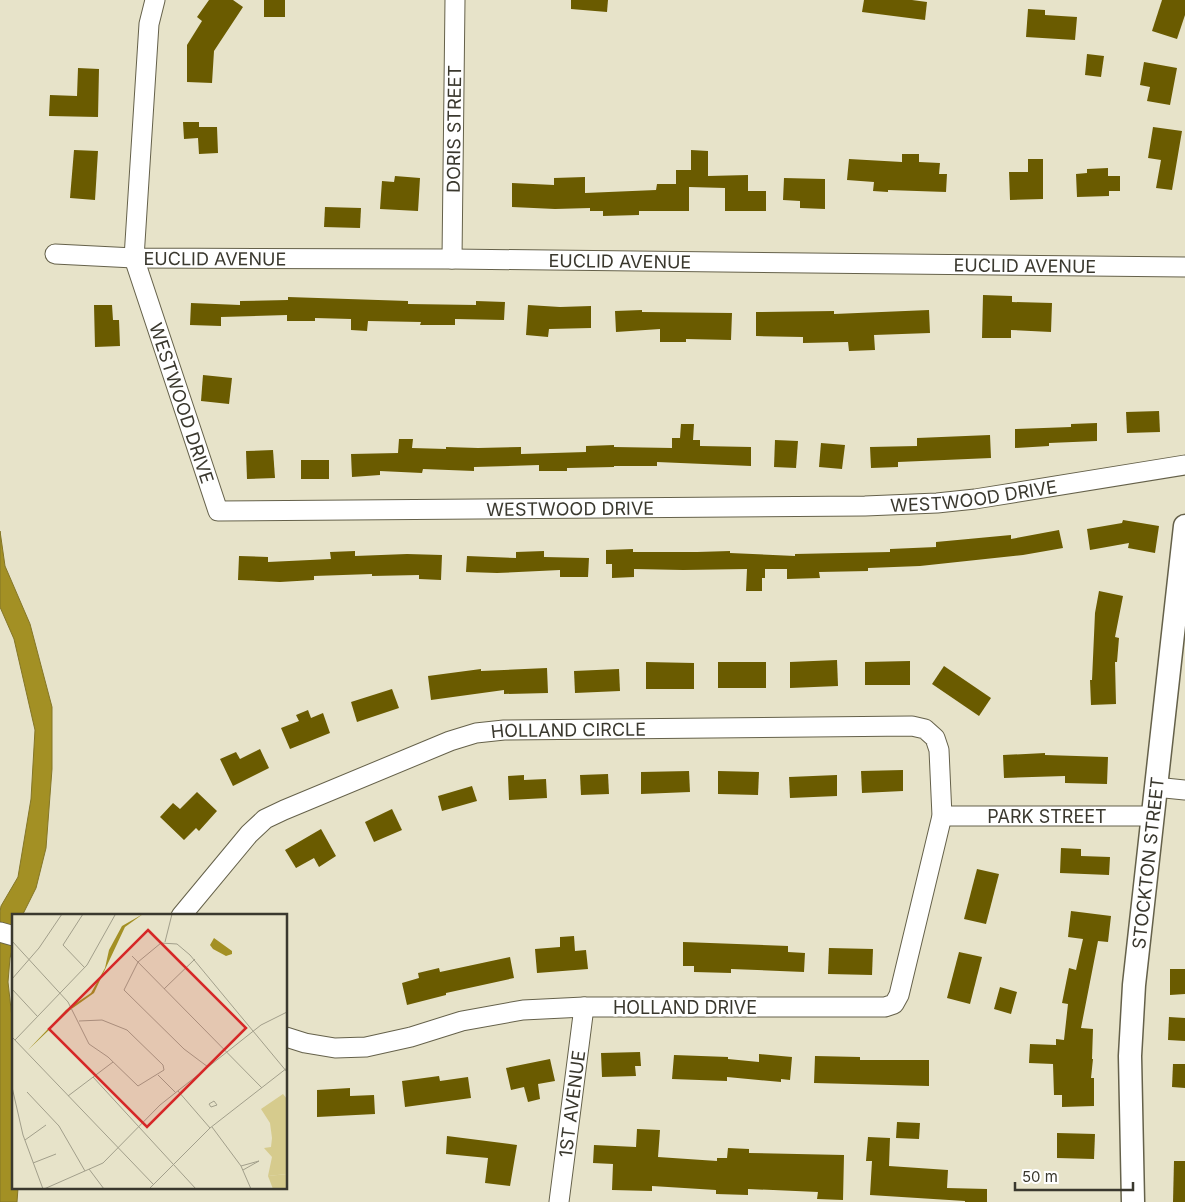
<svg xmlns="http://www.w3.org/2000/svg" width="1185" height="1202" viewBox="0 0 1185 1202" font-family="Inter,sans-serif">
<rect width="100%" height="100%" fill="#e7e3c9"/>
<path fill="#a39024" stroke="#847627" d="M0,531l5,35 25,58 22,83v62l-6,79 -10,40 -14,28h-8v27l-4,15 -2,24 6,54v152h4l-1,14h-17v-290l1,-6 17,-29 13,-78 4,-69 -21,-91 -14,-32z"/>
<g fill="#6a5b00">
<path d="M209,0h24l10,7 -29,44 -2,32 -25,-1v-37l15,-24 -5,-4z"/>
<rect x="264" y="0" width="21" height="17"/>
<path d="M571,0h37l-1,12 -36,-3z"/>
<path d="M864,0h48l15,2 -2,18 -63,-8z"/>
<path d="M1162,0h23v15l-8,24 -25,-8z"/>
<path d="M1028,9l17,1v5l32,2 -2,23 -49,-3z"/>
<path d="M1087,54l17,2 -3,21 -16,-2z"/>
<path d="M1144,62l33,6 -7,37 -23,-4 3,-14 -10,-2z"/>
<path d="M78,68l21,1 -1,48 -49,-1 1,-21 27,1z"/>
<path d="M183,122h16v5h18l1,26 -19,1 -1,-16 -14,1z"/>
<path d="M1153,127l29,4 -10,59 -16,-2 5,-28 -13,-2z"/>
<path d="M74,150l24,1 -3,49 -25,-2z"/>
<path d="M691,150l17,1v25l40,-1v16h18v20h-41v-23l-36,-1v24h-50v4l-36,1v-5h-13v-3l-35,1 -43,-2v-24l42,2v-7l31,-1v16l71,-3 1,-6h19v-14h15z"/>
<path d="M902,154h17v8l21,1 -1,11h8l-1,18 -58,-2v2l-15,-1 1,-9 -27,-2 2,-21 53,3z"/>
<path d="M1028,159h15v40l-33,1 -1,-28h19z"/>
<path d="M1108,168v8h12v15h-11v5l-32,1 -1,-23 11,-1v-4z"/>
<path d="M395,176l25,2 -2,33 -38,-2 2,-28 12,1z"/>
<path d="M784,178l41,1v30l-25,-1v-7l-17,-1z"/>
<path d="M325,207l36,1 -1,20 -36,-1z"/>
<path d="M983,295l29,1v6l40,1 -1,29 -40,-2v8h-29z"/>
<path d="M288,297l120,4v3l68,1v-4l29,1 -1,18 -49,-1v6h-35l1,-3 -53,-1 -1,10 -16,-1v-11l-36,-1v3h-28v-6l-66,2v9l-31,-1 1,-22 49,2v-4l48,-1z"/>
<path d="M94,305h18l1,15h6l1,26 -25,1z"/>
<path d="M528,305l32,2 31,-1v22l-42,1 -1,8 -22,-2z"/>
<path d="M642,310v2l90,1 -1,27 -45,-1v3h-26v-13l-44,3 -1,-21z"/>
<path d="M929,310l1,23 -56,2 1,15 -26,1 -1,-9 -45,1v-6l-47,-1v-24l78,-1v3z"/>
<path d="M203,375l29,3 -3,26 -28,-3z"/>
<path d="M1159,411l1,21 -33,1 -1,-21z"/>
<path d="M1097,423v18l-48,2v3l-34,2v-19l56,-2v-3z"/>
<path d="M681,424h13l-1,16h7v6l51,1v19l-94,-4v4h-43v1l-47,1v3h-28v-6l-65,2v4l-51,-2 -1,4 -42,-2v4l-28,2 -1,-23 47,-1 1,-14h14l-1,9 34,1v-2l32,1 43,-1v7l65,-2v-6l28,-1v2l58,1v-10h8z"/>
<path d="M990,435l1,23 -93,4v5l-27,1 -1,-21 47,-1v-8z"/>
<path d="M775,440l23,1 -2,27 -22,-1z"/>
<path d="M821,443l24,2 -3,24 -23,-2z"/>
<path d="M273,450l2,28 -28,1 -1,-28z"/>
<rect x="301" y="460" width="28" height="19"/>
<path d="M1123,520l36,6 -4,27 -27,-5 1,-5 -39,7 -3,-21 35,-6z"/>
<path d="M1059,530l4,18 -40,7 -103,11 -52,2v3l-49,1 1,6 -33,1v-10h-22v9h-3v13h-16l1,-22 -64,1 -49,-1v8l-22,1v-14h-6v-14l27,-1v3h64l33,-1v2l65,3v-2l95,-2v-3l46,-2v-5l75,-7v4z"/>
<path d="M355,551v5l52,-2 35,1 -1,25 -22,-1v-4l-47,1v-2l-58,2v4l-34,2 -42,-2 1,-24 29,1v5l63,-3 -1,-7z"/>
<path d="M544,551v6l45,1 -1,19h-28v-7l-63,3 -31,-1 1,-16 49,2v-6z"/>
<path d="M1099,591l24,5 -8,41 4,1 -2,24h-2l1,42 -25,1 -1,-25h2l3,-67z"/>
<path d="M837,660l1,26 -48,2v-26z"/>
<path d="M910,661v24h-45v-23z"/>
<path d="M646,662l48,1v26h-48z"/>
<rect x="718" y="662" width="48" height="26"/>
<path d="M944,666l47,32 -12,18 -47,-32z"/>
<path d="M547,668l1,25 -44,1v-4l-73,10 -3,-24 53,-7v2z"/>
<path d="M619,669l1,22 -45,2 -1,-22z"/>
<path d="M392,689l7,19 -42,14 -6,-20z"/>
<path d="M308,710l3,8 12,-5 7,20 -40,16 -9,-21 18,-7 -3,-6z"/>
<path d="M260,749l9,19 -36,18 -13,-27 16,-7 4,7z"/>
<path d="M1045,753v2l63,2 -1,27 -42,-1v-7l-61,2 -1,-23z"/>
<path d="M903,770v21l-41,2 -1,-22z"/>
<path d="M689,771l1,21 -49,2v-22z"/>
<path d="M718,771l41,1 -1,23 -40,-1z"/>
<path d="M608,774l1,20 -28,1 -1,-20z"/>
<path d="M524,775v5l22,-1 1,19 -38,2 -1,-24z"/>
<path d="M837,775v21l-47,2 -1,-21z"/>
<path d="M472,786l5,15 -35,10 -4,-15z"/>
<path d="M197,792l20,19 -18,20 -3,-3 -12,12 -24,-23 13,-14 7,6z"/>
<path d="M392,809l10,21 -28,12 -9,-20z"/>
<path d="M321,829l15,27 -17,11 -5,-9 -18,10 -11,-18z"/>
<path d="M1061,848l20,1v7l29,1 -1,18 -49,-2z"/>
<path d="M977,869l22,5 -13,50 -22,-5z"/>
<path d="M1071,911l40,5 -3,26 -10,-1 -17,87 12,1 -1,30h1l-2,19h3v28l-32,1v-12h-8l-1,-31 -24,-1 1,-19 26,1v-6l8,1 4,-36 -6,-1 7,-35 7,2 7,-31 -15,-2z"/>
<path d="M574,936l1,15 11,-1 2,19 -51,4 -2,-24 25,-2v-10z"/>
<path d="M683,942l105,4v6l17,1 -1,19 -73,-3v4l-37,-1v-6h-11z"/>
<path d="M829,948l44,1 -1,26 -44,-1z"/>
<path d="M959,952l23,5 -12,47 -23,-6z"/>
<path d="M510,957l4,21 -68,15v2l-39,10 -5,-22 17,-5 -1,-5 21,-5 1,4z"/>
<path d="M1170,969h15v25l-15,1z"/>
<path d="M1000,987l17,5 -6,22 -17,-5z"/>
<path d="M1169,1017l16,1v23l-17,-1z"/>
<path d="M640,1052l1,14h-6l1,10 -34,1 -1,-24z"/>
<path d="M759,1054l33,3 -2,23 -9,-1v3l-54,-5v4l-55,-2 2,-24 54,2v2l31,3z"/>
<path d="M815,1056l45,1v3h69v26l-115,-3z"/>
<path d="M550,1059l5,22 -17,3 2,15 -12,3 -4,-15 -13,3 -5,-22z"/>
<path d="M1173,1064h12v24l-13,-1z"/>
<path d="M439,1076l1,5 28,-4 3,21 -66,9 -3,-26z"/>
<path d="M350,1088v8l24,-1 1,19 -58,3v-27z"/>
<path d="M897,1122l23,1 -1,16 -23,-1z"/>
<path d="M637,1129l23,1 -2,27 59,4v-3h10l1,-10 21,1v4l95,2 -1,45 -26,-1 1,-7 -70,-3v6l-32,-1v-4l-64,-4v5l-40,-1 1,-26 -20,-1 1,-18 42,2z"/>
<path d="M1057,1133l38,1 -1,25 -37,-1z"/>
<path d="M447,1136l70,9 -7,41 -25,-3 3,-25 -42,-4z"/>
<path d="M868,1137l22,1 -1,28 59,4 -1,18 40,1v13h-22v-1l-95,-6 2,-34h-6z"/>
<path d="M1174,1161h11v41h-12z"/>
</g>
<g fill="none" stroke-linecap="round" stroke-linejoin="round">
<defs>
<g id="minor">
<path id="s1" d="M155,0l-6,24 -15,234 84,253 647,-5 72,-3 38,-4 210,-34"/>
<path id="s2" d="M55,254l79,4 318,1 733,8"/>
<path id="s3" d="M452,259l3,-259"/>
<path d="M1155,787l30,3"/>
<path id="s4" d="M942,816h210"/>
<path id="s5" d="M181,916l68,-82 16,-15 19,-9 166,-69 26,-8 28,-3 408,-4 13,3 10,9 4,12 3,66 -43,179 -5,9 -9,3h-301l-61,3 -61,11 -51,16 -45,10 -31,1 -30,-5 -19,-6"/>
<path d="M0,932l14,4"/>
<path id="s6" d="M559,1202l25,-195"/>
</g>
<g id="tertiary">
<path id="s7" d="M1133,1202l-3,-146 4,-71 51,-459"/>
</g>
</defs>
<use href="#minor" stroke="#65614a" stroke-width="21"/>
<use href="#tertiary" stroke="#65614a" stroke-width="25"/>
<use href="#minor" stroke="#fff" stroke-width="19"/>
<use href="#tertiary" stroke="#fff" stroke-width="22"/>
</g>
<g text-anchor="middle" dominant-baseline="central" stroke-width="5" stroke-linejoin="round" paint-order="stroke">
<g font-size="18" fill="#3a382e" stroke="#fff">
<text stroke="none"><textPath href="#s3" startOffset="130">DORIS STREET</textPath></text>
<text stroke="none"><textPath href="#s2" startOffset="160">EUCLID AVENUE</textPath></text>
<text stroke="none"><textPath href="#s2" startOffset="565">EUCLID AVENUE</textPath></text>
<text stroke="none"><textPath href="#s2" startOffset="970">EUCLID AVENUE</textPath></text>
<text stroke="none"><textPath href="#s1" startOffset="412">WESTWOOD DRIVE</textPath></text>
<text stroke="none"><textPath href="#s1" startOffset="1282">WESTWOOD DRIVE</textPath></text>
<text stroke="none"><textPath href="#s1" startOffset="878">WESTWOOD DRIVE</textPath></text>
<text stroke="none"><textPath href="#s5" startOffset="449">HOLLAND CIRCLE</textPath></text>
<text stroke="none"><textPath href="#s4" startOffset="105">PARK STREET</textPath></text>
<text stroke="none"><textPath href="#s7" startOffset="340">STOCKTON STREET</textPath></text>
<text x="685" y="1007">HOLLAND DRIVE</text>
<text stroke="none"><textPath href="#s6" startOffset="99">1ST AVENUE</textPath></text>
</g>
</g>
<g transform="translate(12 914)">
<rect width="275" height="275" fill="#e7e3c9"/>
<path d="M275,260v15h-14l-5,-13z" fill="#d6cb8d"/>
<path d="M271,180l4,5v75l-19,2 4,-19 -8,-9 7,-1 1,-9 -2,-15 -9,-14z" fill="#d6cb8d"/>
<path d="M131,0l-18,13 -31,66 -24,17 -42,40 38,-40 25,-17 14,-25 4,-18 13,-24zM202,24l18,13v3l-6,2 -13,-7 -3,-4z" fill="#a39024"/>
<path fill="none" stroke="#a29f8b" stroke-width="1" d="M71,0l-20,31 22,23M0,27l56,61 21,42 19,13 30,29 26,-16 -1,-5 -36,-35 -25,-10 -23,1M153,28l7,-28M120,42l130,132M0,65l27,-31 23,-34M0,75l26,28M152,75l31,-30M0,123l141,147M3,126l72,-75 28,-50M196,153l-24,-18 -60,-59 14,-28 23,-19 16,1 13,11 97,117M146,161l18,18M81,163l103,112M0,173l11,48 20,54M166,177l32,37M15,178l32,34 26,45M56,182l45,-34M202,187l3,4 -6,2 -2,-3zM200,213l29,39 10,23M13,226l21,-15M21,249l23,-9M229,252l18,-5 -16,9M77,255l15,20M32,275l59,-26 57,-58 101,-80 26,-13M137,275l61,-61 77,-60"/>
<path fill="#d62828" fill-opacity="0.15" stroke="#d62828" stroke-width="2.5" d="M136,16l98,98 -99,99 -98,-98z"/>
<rect width="275" height="275" fill="none" stroke="#3a382e" stroke-width="2.5"/>
</g>
<path d="M1015 1182v8h118v-8" fill="none" stroke="#3a382e" stroke-width="2.5"/>
<text x="1022" y="1182" font-size="15" fill="#3a382e" stroke="#ffffff" stroke-width="4" paint-order="stroke">50 m</text>
</svg>
